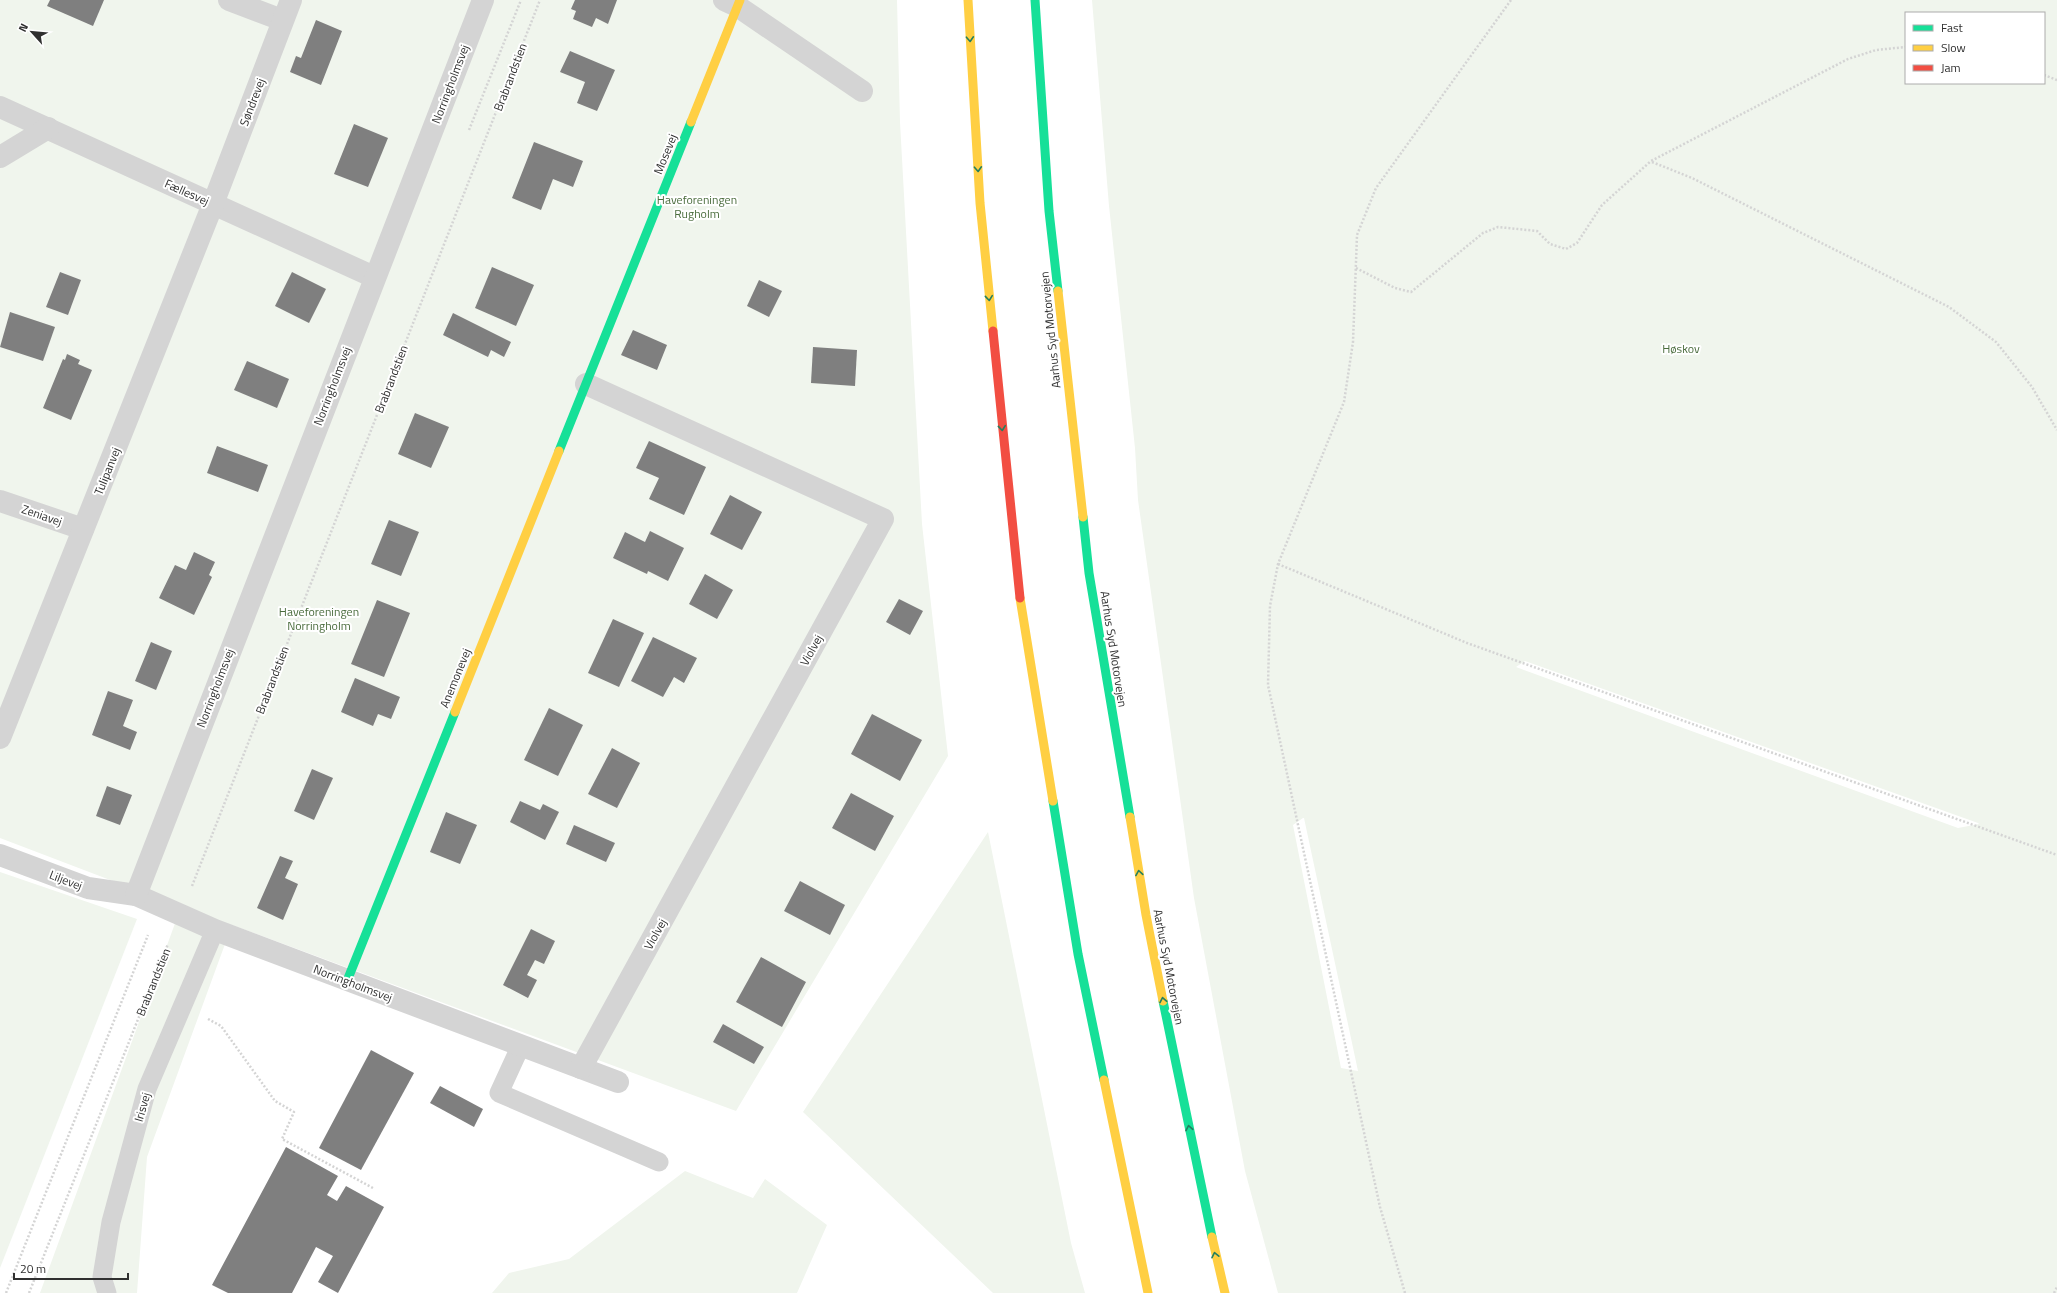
<svg xmlns="http://www.w3.org/2000/svg" width="2057" height="1293" viewBox="0 0 2057 1293" font-family="'Titillium Web',sans-serif">
<rect width="100%" height="100%" fill="#fff"/>
<g fill="#f0f5ed" fill-rule="evenodd">
<path d="M0,0h897l3,122 22,402 26,232 -212,355 -504,-186 -85,232 -10,136h-97l141,-386 -181,-69z"/>
<path d="M1092,0h965v1293h-779l-33,-122 -51,-273 -56,-398 -3,-52 -26,-242zM1906,13h138v70h-138zM1525,661l453,162 1,1 -21,4 -442,-161zM1303,818h1l54,253 -17,-3 -48,-243z"/>
<path d="M988,832l83,411 14,50h-92l-190,-181z"/>
<path d="M0,872l137,47 -137,349z"/>
<path d="M685,1171l68,27 12,-19 62,46 -30,68h-305l17,-20 60,-14z"/>
</g>
<g fill="#7f7f7f">
<path d="M50,0h54l-11,26 -46,-20z"/>
<path d="M575,0h42l-9,24 -12,-6 -4,9 -19,-8 3,-8 -5,-2z"/>
<path d="M316,20l26,11 -21,54 -31,-13 6,-16 5,2z"/>
<path d="M570,51l45,19 -18,41 -20,-8 8,-21 -25,-10z"/>
<path d="M354,124l34,14 -20,49 -34,-13z"/>
<path d="M534,142l49,19 -10,26 -20,-8 -12,31 -29,-12z"/>
<path d="M492,267l42,18 -18,41 -41,-18z"/>
<path d="M60,272l21,8 -13,35 -22,-8z"/>
<path d="M292,272l34,17 -17,34 -34,-17z"/>
<path d="M759,280l23,11 -13,26 -22,-11z"/>
<path d="M10,312l45,15 -12,34 -43,-14z"/>
<path d="M453,313l58,29 -7,15 -13,-7 -3,7 -45,-22z"/>
<path d="M633,330l34,15 -10,25 -36,-15z"/>
<path d="M813,347l44,3 -2,36 -44,-3z"/>
<path d="M67,354l13,6 -2,4 14,6 -21,50 -28,-12 20,-49 2,1z"/>
<path d="M247,361l42,18 -12,29 -43,-18z"/>
<path d="M415,413l34,14 -18,41 -33,-14z"/>
<path d="M649,441l57,26 -22,48 -35,-16 10,-21 -23,-10z"/>
<path d="M217,446l51,19 -10,27 -51,-19z"/>
<path d="M730,495l32,17 -20,38 -32,-16z"/>
<path d="M389,520l30,12 -18,44 -30,-12z"/>
<path d="M650,531l34,17 -16,33 -20,-10 -1,3 -34,-16 12,-26 20,10z"/>
<path d="M194,552l21,10 -6,13 3,2 -18,38 -35,-17 16,-33 11,5z"/>
<path d="M705,574l28,16 -16,29 -28,-15z"/>
<path d="M899,599l24,12 -13,24 -24,-13z"/>
<path d="M377,600l33,13 -26,64 -33,-13z"/>
<path d="M613,619l31,14 -25,54 -31,-14z"/>
<path d="M653,637l44,21 -13,25 -10,-6 -11,20 -32,-16z"/>
<path d="M151,642l21,9 -16,39 -21,-9z"/>
<path d="M355,678l45,19 -9,22 -13,-5 -5,12 -32,-14z"/>
<path d="M108,691l25,9 -10,26 14,6 -7,18 -38,-15z"/>
<path d="M549,708l34,17 -25,51 -34,-16z"/>
<path d="M872,714l50,26 -22,41 -49,-27z"/>
<path d="M612,748l28,15 -23,45 -29,-14z"/>
<path d="M312,769l21,9 -19,42 -20,-9z"/>
<path d="M107,786l25,9 -12,30 -24,-9z"/>
<path d="M851,793l43,23 -19,35 -43,-23z"/>
<path d="M520,801l20,9 3,-6 16,8 -14,28 -35,-18z"/>
<path d="M446,812l31,13 -17,39 -30,-12z"/>
<path d="M574,825l41,18 -9,19 -40,-18z"/>
<path d="M280,856l13,5 -8,17 13,6 -15,36 -26,-12z"/>
<path d="M800,881l45,24 -15,30 -46,-24z"/>
<path d="M531,929l24,12 -11,23 -9,-4 -8,15 10,5 -9,18 -25,-13z"/>
<path d="M761,957l45,25 -24,45 -46,-25z"/>
<path d="M723,1024l41,23 -10,17 -41,-22z"/>
<path d="M371,1050l43,23 -53,97 -42,-22z"/>
<path d="M440,1086l43,23 -9,18 -44,-24z"/>
<path d="M286,1147l52,29 -11,19 10,6 9,-15 38,21 -46,86 -20,-11 15,-26 -17,-9 -24,46h-64l-16,-8z"/>
</g>
<g fill="none" stroke-linecap="round" stroke-linejoin="round">
<g stroke="#d4d4d4" stroke-width="2.5" stroke-dasharray="2 2" stroke-linecap="butt">
<path d="M2044,75l13,5"/>
<path d="M469,130l52,-130"/>
<path d="M1652,162l40,16 257,129 47,35 36,45 25,43"/>
<path d="M1356,268l39,20 16,4 72,-59 15,-6 39,4 13,13 16,5 11,-6 25,-38 49,-44 197,-102 28,-9 30,-3"/>
<path d="M1278,564l189,79 590,212"/>
<path d="M192,886l348,-886"/>
<path d="M208,1019l13,7 54,75 19,11 -12,27 91,49"/>
<path d="M6,1293l142,-358"/>
<path d="M29,1293l139,-349"/>
<path d="M1405,1293l-25,-86 -112,-522 2,-79 8,-42 66,-162 9,-60 4,-107 19,-47 135,-188"/>
<path d="M2054,1293l3,-6"/>
</g>
<g stroke="#d4d4d4" stroke-width="19">
<path d="M521,1045l-22,48 160,69"/>
<path d="M107,1293l-5,-16 9,-55 36,-133 68,-159"/>
</g>
<g stroke="#d4d4d4" stroke-width="22">
<path d="M229,0l53,20"/>
<path d="M724,0l13,6 125,85"/>
<path d="M0,107l374,170"/>
<path d="M0,157l48,-29"/>
<path d="M0,501l83,28"/>
<path d="M0,738l213,-534 78,-204"/>
<path d="M0,855l88,33 48,7 79,35 403,152"/>
<path d="M136,895l347,-895"/>
<path d="M581,1068l302,-549 -297,-135"/>
</g>
<g stroke="#16e098" stroke-width="9">
<path d="M1035,0l14,211 9,80"/>
<path d="M559,451l132,-329"/>
<path d="M1083,517l6,56 41,244"/>
<path d="M1053,801l25,153 26,126"/>
<path d="M347,981l108,-269"/>
<path d="M1163,1001l49,236"/>
</g>
<g stroke="#ffcf43" stroke-width="9">
<path d="M968,0l12,203 13,128"/>
<path d="M691,122l49,-122"/>
<path d="M1058,291l25,226"/>
<path d="M1020,598l33,203"/>
<path d="M455,712l104,-261"/>
<path d="M1130,817l16,98 17,86"/>
<path d="M1104,1080l44,213"/>
<path d="M1212,1237l13,56"/>
</g>
<path stroke="#f24e42" stroke-width="9" d="M993,331l27,267"/>
</g>
<defs><path id="oneway-chevron" d="M-2-3.5L2.5 0L-2 3.5" fill="none" stroke-width="1.6" stroke-linecap="round" stroke-linejoin="round"/></defs>
<g stroke="#247f5f">
<use href="#oneway-chevron" transform="translate(970 39) rotate(87)"/>
<use href="#oneway-chevron" transform="translate(978 169) rotate(87)"/>
<use href="#oneway-chevron" transform="translate(989 298) rotate(84)"/>
<use href="#oneway-chevron" transform="translate(1002 428) rotate(84)"/>
<use href="#oneway-chevron" transform="translate(1139 873) rotate(-99)"/>
<use href="#oneway-chevron" transform="translate(1163 1000) rotate(-101)"/>
<use href="#oneway-chevron" transform="translate(1189 1128) rotate(-101)"/>
<use href="#oneway-chevron" transform="translate(1215 1255) rotate(-102)"/>
</g>
<g text-anchor="middle" dominant-baseline="central" stroke-width="4" stroke-linejoin="round" paint-order="stroke">
<g font-size="12" fill="#303030" stroke="#fff">
<text transform="translate(510 77) rotate(-69)">Brabrandstien</text>
<text transform="translate(450 84) rotate(-69)">Norringholmsvej</text>
<text transform="translate(252 102) rotate(-69)">Søndrevej</text>
<text transform="translate(665 154) rotate(-68)">Mosevej</text>
<text transform="translate(187 192) rotate(24)">Fællesvej</text>
<text transform="translate(1050 330) rotate(-96)">Aarhus Syd Motorvejen</text>
<text transform="translate(391 379) rotate(-69)">Brabrandstien</text>
<text transform="translate(332 386) rotate(-69)">Norringholmsvej</text>
<text transform="translate(107 471) rotate(-68)">Tulipanvej</text>
<text transform="translate(42 515) rotate(19)">Zeniavej</text>
<text transform="translate(1114 649) rotate(81)">Aarhus Syd Motorvejen</text>
<text transform="translate(811 650) rotate(-61)">Violvej</text>
<text transform="translate(455 678) rotate(-68)">Anemonevej</text>
<text transform="translate(272 680) rotate(-69)">Brabrandstien</text>
<text transform="translate(215 688) rotate(-69)">Norringholmsvej</text>
<text transform="translate(66 880) rotate(21)">Liljevej</text>
<text transform="translate(655 934) rotate(-61)">Violvej</text>
<text transform="translate(1169 967) rotate(79)">Aarhus Syd Motorvejen</text>
<text transform="translate(153 982) rotate(-68)">Brabrandstien</text>
<text transform="translate(353 983) rotate(21)">Norringholmsvej</text>
<text transform="translate(142 1107) rotate(-74)">Irisvej</text>
</g>
<g font-size="12" fill="#4a6c3d" stroke="#fff">
<text x="697" y="199">Haveforeningen<tspan x="697" dy="14">Rugholm</tspan></text>
<text x="1681" y="348">Høskov</text>
<text x="319" y="611">Haveforeningen<tspan x="319" dy="14">Norringholm</tspan></text>
</g>
</g>
<rect x="1905" y="12" width="140" height="72" fill="#ffffff" stroke="#acacac"/>
<rect x="1913" y="25" width="20" height="6" fill="#16e098" stroke="#acacac"/>
<text x="1941" y="32" font-size="12" fill="#303030">Fast</text>
<rect x="1913" y="45" width="20" height="6" fill="#ffcf43" stroke="#acacac"/>
<text x="1941" y="52" font-size="12" fill="#303030">Slow</text>
<rect x="1913" y="65" width="20" height="6" fill="#f24e42" stroke="#acacac"/>
<text x="1941" y="72" font-size="12" fill="#303030">Jam</text>
<g transform="translate(32 32) rotate(297)" stroke="#ffffff" stroke-width="3" paint-order="stroke">
<path d="M0-3L7 15L0 10L-7 15Z" fill="#303030"/>
<text y="-6" font-size="11" font-weight="bold" text-anchor="middle" fill="#303030">N</text>
</g>
<path d="M14 1273v6h114v-6" fill="none" stroke="#303030" stroke-width="2"/>
<text x="20" y="1273" font-size="12" fill="#303030" stroke="#ffffff" stroke-width="3" paint-order="stroke">20 m</text>
</svg>
